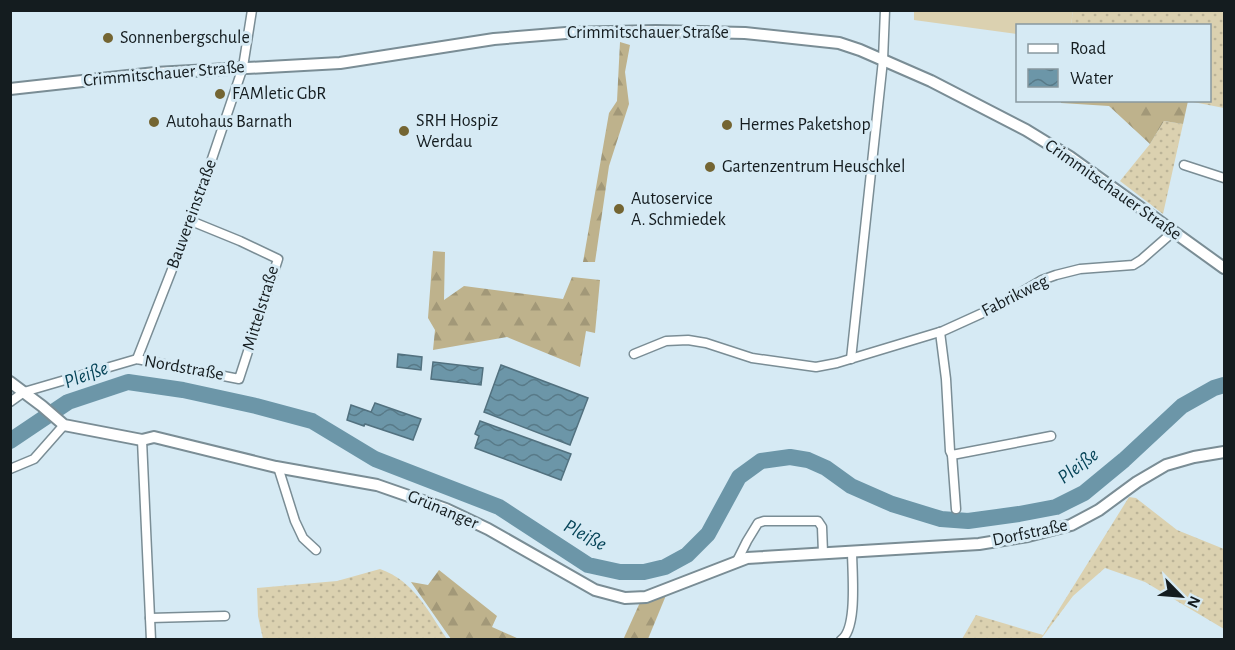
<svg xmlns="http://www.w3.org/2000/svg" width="1235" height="650" viewBox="0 0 1235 650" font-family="'Alegreya Sans',sans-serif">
<defs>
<pattern id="grass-dots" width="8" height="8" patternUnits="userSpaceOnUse" patternTransform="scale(1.5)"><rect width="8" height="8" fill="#dbd1b0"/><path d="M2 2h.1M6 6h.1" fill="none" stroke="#bbb397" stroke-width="1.8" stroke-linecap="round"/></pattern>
<pattern id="forest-firs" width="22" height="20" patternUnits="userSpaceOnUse" patternTransform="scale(1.5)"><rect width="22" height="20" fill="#beb28c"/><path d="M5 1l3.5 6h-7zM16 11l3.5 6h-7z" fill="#a29878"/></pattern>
<pattern id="water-waves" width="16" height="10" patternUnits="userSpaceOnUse" patternTransform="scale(1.5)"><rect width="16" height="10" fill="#6c96a8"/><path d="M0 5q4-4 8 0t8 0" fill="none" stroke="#587a88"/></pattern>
</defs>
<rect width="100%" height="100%" fill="#d6eaf4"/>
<g fill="url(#grass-dots)">
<path d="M1073,11h151v97l-36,-7 22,-1v-74l-139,-1z"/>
<path d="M1164,121l19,3 -20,90 -43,-33 30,-37z"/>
<path d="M1129,497l7,1 41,32 47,19v80l-79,-47 -40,-14 -32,28 -32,43h-79l14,-24 67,20z"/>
<path d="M380,569c34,12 48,42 67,70h-184l-5,-23 -1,-28 80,-7z"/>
</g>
<g fill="url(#forest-firs)">
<path d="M620,42l10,3 -5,27 4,32 -20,62 -14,96h-12l26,-149 8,-12z"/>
<path d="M1061,101l127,-1v1l-5,23 -19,-3 -14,23 -41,-38 -48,-3z"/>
<path d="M433,251l12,1 -1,48 20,-14 99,13 9,-22 28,3 -5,53 -9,-2 -6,36 -73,-30 -74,13 2,-20 -7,-12z"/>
<path d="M439,570l58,46 -5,11 27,12h-68l-40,-57 17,3z"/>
<path d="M669,588l-21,51 -25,1 19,-42z"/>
</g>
<path fill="#dbd1b0" d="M914,11v-1l159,1 -2,14 -53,1 -1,8 -103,-14z"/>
<g fill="url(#water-waves)" stroke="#52717f" stroke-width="1.5">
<path d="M398,354l24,3 -1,13 -24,-3z"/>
<path d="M433,362l50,6 -2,17 -50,-6z"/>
<path d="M501,365l87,33 -18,47 -86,-33z"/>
<path d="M375,403l46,16 -8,21 -48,-16 -1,2 -17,-6 4,-15 20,7z"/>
<path d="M480,421l91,33 -10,26 -86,-32 4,-12 -4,-2z"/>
</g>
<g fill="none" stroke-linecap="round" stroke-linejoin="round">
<path stroke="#6c96a8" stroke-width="16" d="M10,441l58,-39 60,-20 55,8 73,16 56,15 63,38 124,48 89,58 32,7h24l21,-5 22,-12 21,-21 31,-57 22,-16 29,-4 18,3 18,8 25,18 41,18 49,15 27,2 51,-7 37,-7 28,-14 40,-33 58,-54 32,-18 10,-3"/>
<defs>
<g id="minor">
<path d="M1184,165l40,13"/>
<path d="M940,332l6,47 4,72 2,4 4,54"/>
<path d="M634,354l32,-13 22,-1 18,3 46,15 64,9 21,-4 106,-32 55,-25 44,-26 14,-5 24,-6 53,-4 8,-5 32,-28"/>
<path d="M137,359l54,-138 52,-154 9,-57"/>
<path d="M851,359l32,-299 2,-50"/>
<path d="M10,402l14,-10 113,-33 102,20 39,-120 -38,-18 -49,-20"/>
<path d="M142,440l9,200"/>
<path d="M952,455l99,-19"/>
<path d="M278,467l17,54 8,17 13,12"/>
<path d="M10,469l24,-10 30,-34"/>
<path d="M737,561l10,-20 11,-18 6,-2h54l4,6 1,26"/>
<path d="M150,618l75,-2"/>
<path d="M841,640c17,-11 11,-69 11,-89"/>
</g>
<g id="tertiary">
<path d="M10,89l145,-16 185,-10 154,-24 72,-6 90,-2 89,2 94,10 21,7 71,31 95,49 44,27 154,111"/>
<path d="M10,382l32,24 22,19 78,15 12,-3 122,30 101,18 69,24 42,20 107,61 30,8 21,-1 101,-39 232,-14 49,-8 43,-11 28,-15 38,-28 29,-17 28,-8 30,-5"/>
</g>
</defs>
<use href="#minor" stroke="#7a8d95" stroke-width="11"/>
<use href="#tertiary" stroke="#7a8d95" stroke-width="14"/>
<use href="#minor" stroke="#fff" stroke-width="8"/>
<use href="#tertiary" stroke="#fff" stroke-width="10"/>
</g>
<g fill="#746532" stroke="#d6eaf4" stroke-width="2">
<circle cx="108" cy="38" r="6"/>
<circle cx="220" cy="94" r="6"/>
<circle cx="154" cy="122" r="6"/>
<circle cx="727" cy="125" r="6"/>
<circle cx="404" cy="131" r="6"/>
<circle cx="710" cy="167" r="6"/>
<circle cx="619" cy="209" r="6"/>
</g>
<g text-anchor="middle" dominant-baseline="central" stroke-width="6" stroke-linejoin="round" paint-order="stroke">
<g font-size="18" fill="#141c1f" stroke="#d6eaf4">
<text x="648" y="33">Crimmitschauer Straße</text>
<text transform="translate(164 74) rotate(-5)">Crimmitschauer Straße</text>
<text transform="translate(1113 190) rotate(35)">Crimmitschauer Straße</text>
<text transform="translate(192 214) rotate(-70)">Bauvereinstraße</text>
<text transform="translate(1015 296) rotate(-27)">Fabrikweg</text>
<text transform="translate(261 308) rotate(-73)">Mittelstraße</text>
<text transform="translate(184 368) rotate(10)">Nordstraße</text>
<text transform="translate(443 510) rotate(23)">Grünanger</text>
<text transform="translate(1030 533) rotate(-12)">Dorfstraße</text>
</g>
<g font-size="18" fill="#141c1f" stroke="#d6eaf4" text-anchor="start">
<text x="120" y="38">Sonnenbergschule</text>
<text x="232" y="94">FAMletic GbR</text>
<text x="416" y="121">SRH Hospiz<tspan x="416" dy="21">Werdau</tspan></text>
<text x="166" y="122">Autohaus Barnath</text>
<text x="739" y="125">Hermes Paketshop</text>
<text x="722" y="167">Gartenzentrum Heuschkel</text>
<text x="631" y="199">Autoservice<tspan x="631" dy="21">A. Schmiedek</tspan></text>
</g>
<g font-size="20" font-style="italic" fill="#064458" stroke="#d6eaf4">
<text transform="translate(86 375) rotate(-20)">Pleiße</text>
<text transform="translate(1078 466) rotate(-37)">Pleiße</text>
<text transform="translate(585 535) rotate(28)">Pleiße</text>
</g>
</g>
<rect width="1235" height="650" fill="none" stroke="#141c1f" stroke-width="24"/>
<rect x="1016" y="24" width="195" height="78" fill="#d6eaf4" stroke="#88989f" stroke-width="1.5"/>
<rect x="1028" y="44" width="30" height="9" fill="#ffffff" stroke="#88989f" stroke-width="1.5"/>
<text x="1070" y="54" font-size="18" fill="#141c1f">Road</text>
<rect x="1028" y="69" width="30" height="18" fill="url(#water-waves)" stroke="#88989f" stroke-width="1.5"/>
<text x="1070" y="84" font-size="18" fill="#141c1f">Water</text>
<g transform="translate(1181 596) rotate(115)" stroke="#d6eaf4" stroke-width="4.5" paint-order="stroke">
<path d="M0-4.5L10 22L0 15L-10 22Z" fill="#141c1f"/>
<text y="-9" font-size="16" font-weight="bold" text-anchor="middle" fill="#141c1f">N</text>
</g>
</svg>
